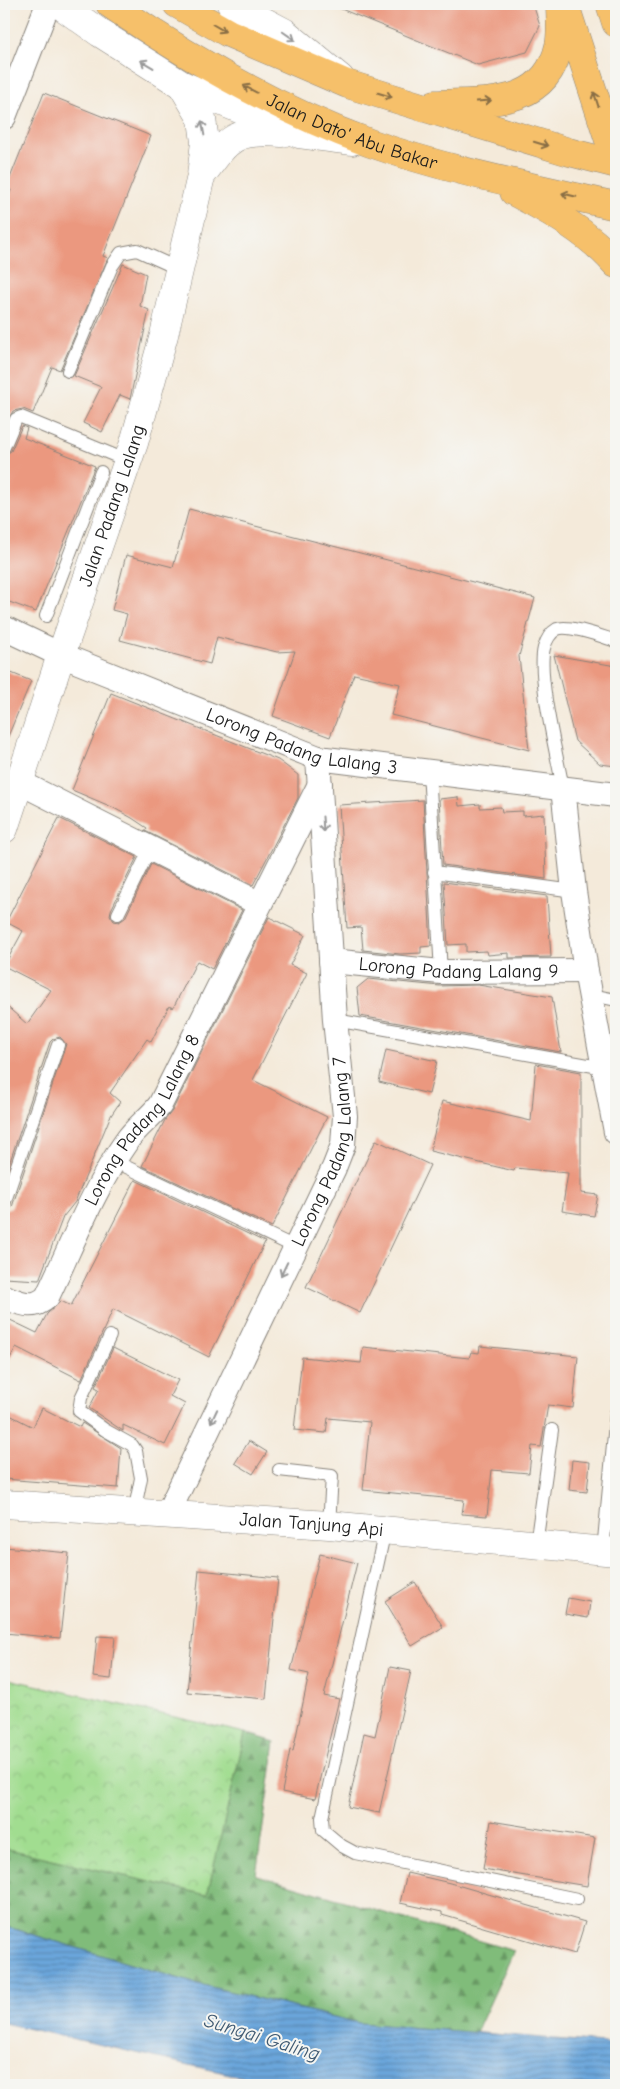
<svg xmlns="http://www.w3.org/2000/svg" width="620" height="2089" viewBox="0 0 620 2089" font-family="'Comic Neue',sans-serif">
<defs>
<pattern id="forest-firs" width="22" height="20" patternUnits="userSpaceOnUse" patternTransform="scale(1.25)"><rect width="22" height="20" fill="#80bc7a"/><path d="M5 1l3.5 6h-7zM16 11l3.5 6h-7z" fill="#689863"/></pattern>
<pattern id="park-crowns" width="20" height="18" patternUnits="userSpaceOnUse" patternTransform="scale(1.25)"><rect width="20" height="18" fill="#a1dd90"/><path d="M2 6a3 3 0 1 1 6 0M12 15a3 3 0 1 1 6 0" fill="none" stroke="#8abd7c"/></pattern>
<pattern id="water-rules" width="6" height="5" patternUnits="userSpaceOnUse" patternTransform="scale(1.25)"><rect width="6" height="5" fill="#6ba6db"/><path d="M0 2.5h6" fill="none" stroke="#5786b1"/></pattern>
</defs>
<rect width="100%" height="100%" fill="#f6f6f2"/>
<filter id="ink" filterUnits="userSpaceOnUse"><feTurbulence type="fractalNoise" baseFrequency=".02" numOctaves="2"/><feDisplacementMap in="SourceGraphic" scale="10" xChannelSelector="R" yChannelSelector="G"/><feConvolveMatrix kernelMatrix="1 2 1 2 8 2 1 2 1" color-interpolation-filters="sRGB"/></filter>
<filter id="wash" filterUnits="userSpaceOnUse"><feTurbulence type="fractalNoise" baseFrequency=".0096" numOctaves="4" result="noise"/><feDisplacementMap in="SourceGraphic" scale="20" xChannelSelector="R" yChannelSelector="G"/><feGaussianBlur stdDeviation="1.12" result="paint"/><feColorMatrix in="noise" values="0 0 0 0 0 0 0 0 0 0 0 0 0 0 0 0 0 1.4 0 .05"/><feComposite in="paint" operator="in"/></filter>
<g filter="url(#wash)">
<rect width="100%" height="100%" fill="#f4eada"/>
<path fill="url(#forest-firs)" stroke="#4e6c4b" d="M245,1733l30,9 -19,133 258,76 -38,82 -117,-10 -169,-41 -186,-56v-78l203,47z"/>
<path fill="url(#park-crowns)" stroke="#5e7c56" d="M4,1678l241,55 -38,162 -203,-47z"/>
<path fill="url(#water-rules)" stroke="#44617c" d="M4,1926l186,56 169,41 257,21v41h-338l-274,-62z"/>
<g id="blocks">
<g fill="#eb987f">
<path d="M329,4h204l7,22 -13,26 -49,13z"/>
<path d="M44,93l107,43 -48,120 5,2 -48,112 -8,-3 -19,46 -10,-4 -10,2 -9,16v-219l7,-18 -5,-2z"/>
<path d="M123,264l23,10 -6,32 9,4 -19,89 -10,-4 -18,37 -19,-9 18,-36 -27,-11z"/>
<path d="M22,426l5,2 -3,10 71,28 -59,146 -32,-12v-145l7,-4z"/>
<path d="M189,509l346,89 -16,58 10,94 -138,-35 9,-31 -46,-10 -24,63 -57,-21 22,-65 -18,1 -60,-15 -7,27 -90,-24 7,-26 -15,-4 14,-55 47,12z"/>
<path d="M554,655l62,11v100l-16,-2 -25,-23z"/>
<path d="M4,670l27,11 -27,65z"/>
<path d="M111,693l167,67 20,15v23l-45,87 -108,-54 2,-3 -15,-10 -20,-11 -40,-17z"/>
<path d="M458,797l1,9 21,-2v4l21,-1 1,5 21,-1v5l21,-2 2,65 -103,-14 -4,-66z"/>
<path d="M423,800l8,146 -10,1v6l-21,1 -37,-4 -2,-23 -14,1 -8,-123z"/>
<path d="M59,818l78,39 -26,53 -1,5 4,6 5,1 6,-4 26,-54 91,46 -30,59 -15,-8 -24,47 -4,-2 -18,36 -4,-3 -37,54 10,9 -10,15 -35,85 -12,15 -24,63 -35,-2v-66l8,-5 54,-163 -6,-7 -7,2 -3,3 -46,137v-175l23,20 24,-34 -47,-24 19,-35 -17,-9z"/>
<path d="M444,882l103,14 4,61 -42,1v-5l-21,2 -1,-4 -21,1v-8l-18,1z"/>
<path d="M269,917l36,18 -15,30 17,8 -54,107 74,37 -55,110 -130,-61 23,-46 7,-9z"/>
<path d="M368,979l72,7 38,-1 74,12 9,55 -201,-36 -3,-28z"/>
<path d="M386,1050l51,11 -8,33 -50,-12z"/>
<path d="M536,1064l45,8v121l17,2 -4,21 -32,-5 6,-38 -53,-5 -1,3 -84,-20 12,-50 89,20z"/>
<path d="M376,1140l54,25 -70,148 -54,-26z"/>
<path d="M135,1180l130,62 -56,115 -96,-48 -32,71 -65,-33 -12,23v-53l33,16 10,-19 14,-13 10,5z"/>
<path d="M480,1346l98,10 -5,52 -25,-3 -7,42 -9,-1 -3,27 -37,-3 -5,46 -25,-2 2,-14 -101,-10 7,-68 -42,-4 -2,15 -32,-3 8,-73 59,6 2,-16 106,11 2,-6 8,1z"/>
<path d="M113,1348l65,32 -8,16 15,8 -20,41 -42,-20v6l-34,-23 10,-19 -4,-2z"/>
<path d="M42,1408l38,19 2,-4 39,25 -3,40 -114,-9v-67l29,15z"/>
<path d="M249,1441l18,11 -14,22 -18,-11z"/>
<path d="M572,1460l18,2 -3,30 -18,-2z"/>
<path d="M4,1547l65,6 -9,85 -56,-5z"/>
<path d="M320,1554l37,9 -33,133 15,3 -24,100 -33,-7 8,-42 3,1 16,-77 -18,-4z"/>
<path d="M199,1570l79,8 -12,121 -79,-7z"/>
<path d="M415,1582l28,45 -31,19 -27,-45z"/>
<path d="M568,1598l22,4 -2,16 -23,-4z"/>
<path d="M97,1636l18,1 -4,42 -18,-2z"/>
<path d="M390,1667l21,4 -32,142 -31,-6 16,-74 11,3z"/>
<path d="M491,1821l104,17 -8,48 -104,-17z"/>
<path d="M407,1873l43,10 135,39 -10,32 -133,-39v-3l-42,-9z"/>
</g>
</g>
</g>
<g filter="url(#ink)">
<use href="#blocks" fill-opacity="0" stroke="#88837b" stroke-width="1"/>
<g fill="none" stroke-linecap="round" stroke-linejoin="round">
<defs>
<g id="service">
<path d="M68,371l44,-105 9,-13 16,-3 42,19"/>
<path d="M4,447l12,-28 5,-2 107,44"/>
<path d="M46,616l55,-144"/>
<path d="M429,771l12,201"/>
<path d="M563,788c-6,-32 -26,-113 -19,-140 2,-7 6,-15 13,-19 12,-5 46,8 59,12"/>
<path d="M434,872l140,19"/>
<path d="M118,914l32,-65"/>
<path d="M592,995l24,5"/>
<path d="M335,1020l270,48"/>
<path d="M114,1161l181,86"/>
<path d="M4,1204l54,-159"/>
<path d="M110,1336l-29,62 -2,13 26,19 27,15 4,6 5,27 -7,35"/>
<path d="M279,1470l53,6 -3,49"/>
<path d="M385,1530l-63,288 1,12 19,16 13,7 222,46"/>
<path d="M536,1545l16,-115"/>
<path d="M603,1551l13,-138"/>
</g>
<g id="minor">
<path d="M4,117l44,-113"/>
<path id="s1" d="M4,628l57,27 257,103 298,37"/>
<path d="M19,782l239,121"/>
<path d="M563,788l11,103 12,80 30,161"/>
<path id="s2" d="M331,961l110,11 145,-1"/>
<path id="s3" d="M4,1297c17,6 29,13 43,0 25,-52 46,-108 79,-155 9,-14 24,-24 34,-37l160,-321"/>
<path id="s4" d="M167,1515l167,-347 9,-23 2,-29 -10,-96 -17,-262"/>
</g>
<g id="tertiary">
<path d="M59,4l41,29 82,52 117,49 54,7"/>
<path d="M231,4l53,28 56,46"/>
<path d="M202,175c27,-37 32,-46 80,-42"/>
<path id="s5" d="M4,829l57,-174 73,-212 30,-108 37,-159 4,-34 -3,-23 -20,-34"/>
<path id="s6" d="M4,1504l325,21 287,27"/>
</g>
<g id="trunk">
<path id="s7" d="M110,4c81,56 167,105 260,139 79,28 164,44 246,63"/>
<path d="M177,4l51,29 119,51 222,68 47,12"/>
<path d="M610,4l6,19"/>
<path d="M567,11l49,151"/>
<path d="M435,104c50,-3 110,5 124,-58 3,-13 1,-29 1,-42"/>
<path d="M514,192c38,20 74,40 102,72"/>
</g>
</defs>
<use href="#service" stroke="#88837b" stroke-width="14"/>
<use href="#minor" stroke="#88837b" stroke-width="26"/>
<use href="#tertiary" stroke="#88837b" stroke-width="29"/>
<use href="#trunk" stroke="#88837b" stroke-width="29"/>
<use href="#service" stroke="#fff" stroke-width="12"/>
<use href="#minor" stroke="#fff" stroke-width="24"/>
<use href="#tertiary" stroke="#fff" stroke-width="28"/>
<use href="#trunk" stroke="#f6c06b" stroke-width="28"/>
</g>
<defs><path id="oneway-shaft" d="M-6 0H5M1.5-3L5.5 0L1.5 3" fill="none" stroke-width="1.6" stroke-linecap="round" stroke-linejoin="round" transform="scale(1.25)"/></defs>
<g stroke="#896e44">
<use href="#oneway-shaft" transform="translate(219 28) rotate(30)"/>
<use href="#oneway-shaft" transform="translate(250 89) rotate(-152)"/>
<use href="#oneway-shaft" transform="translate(385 95) rotate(17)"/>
<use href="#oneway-shaft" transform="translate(596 99) rotate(-108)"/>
<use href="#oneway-shaft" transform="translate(484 101) rotate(-4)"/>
<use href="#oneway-shaft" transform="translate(541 144) rotate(17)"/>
<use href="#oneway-shaft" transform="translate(569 195) rotate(-167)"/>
</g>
<g stroke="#999">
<use href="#oneway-shaft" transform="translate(289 36) rotate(35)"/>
<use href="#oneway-shaft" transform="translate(147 64) rotate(-149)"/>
<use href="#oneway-shaft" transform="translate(203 128) rotate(-100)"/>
<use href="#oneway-shaft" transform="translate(323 824) rotate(86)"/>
<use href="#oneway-shaft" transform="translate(284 1269) rotate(116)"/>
<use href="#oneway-shaft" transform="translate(214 1416) rotate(115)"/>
</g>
</g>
<g text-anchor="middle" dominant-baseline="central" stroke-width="4" stroke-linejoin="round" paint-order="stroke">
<g font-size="19" fill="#1c1c1c" stroke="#f6f6f2">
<text stroke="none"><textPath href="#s7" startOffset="275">Jalan Dato' Abu Bakar</textPath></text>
<text stroke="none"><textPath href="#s5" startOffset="341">Jalan Padang Lalang</textPath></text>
<text stroke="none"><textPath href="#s1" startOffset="320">Lorong Padang Lalang 3</textPath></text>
<text stroke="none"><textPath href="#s2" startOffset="128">Lorong Padang Lalang 9</textPath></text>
<text stroke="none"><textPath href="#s3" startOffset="248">Lorong Padang Lalang 8</textPath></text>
<text stroke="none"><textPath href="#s4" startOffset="399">Lorong Padang Lalang 7</textPath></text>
<text stroke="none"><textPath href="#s6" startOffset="308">Jalan Tanjung Api</textPath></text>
</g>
<g font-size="20" font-style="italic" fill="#405a72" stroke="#f6f6f2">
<text transform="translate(262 2037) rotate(17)">Sungai Galing</text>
</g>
</g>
<rect width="620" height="2089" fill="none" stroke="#f6f6f2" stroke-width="20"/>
</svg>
